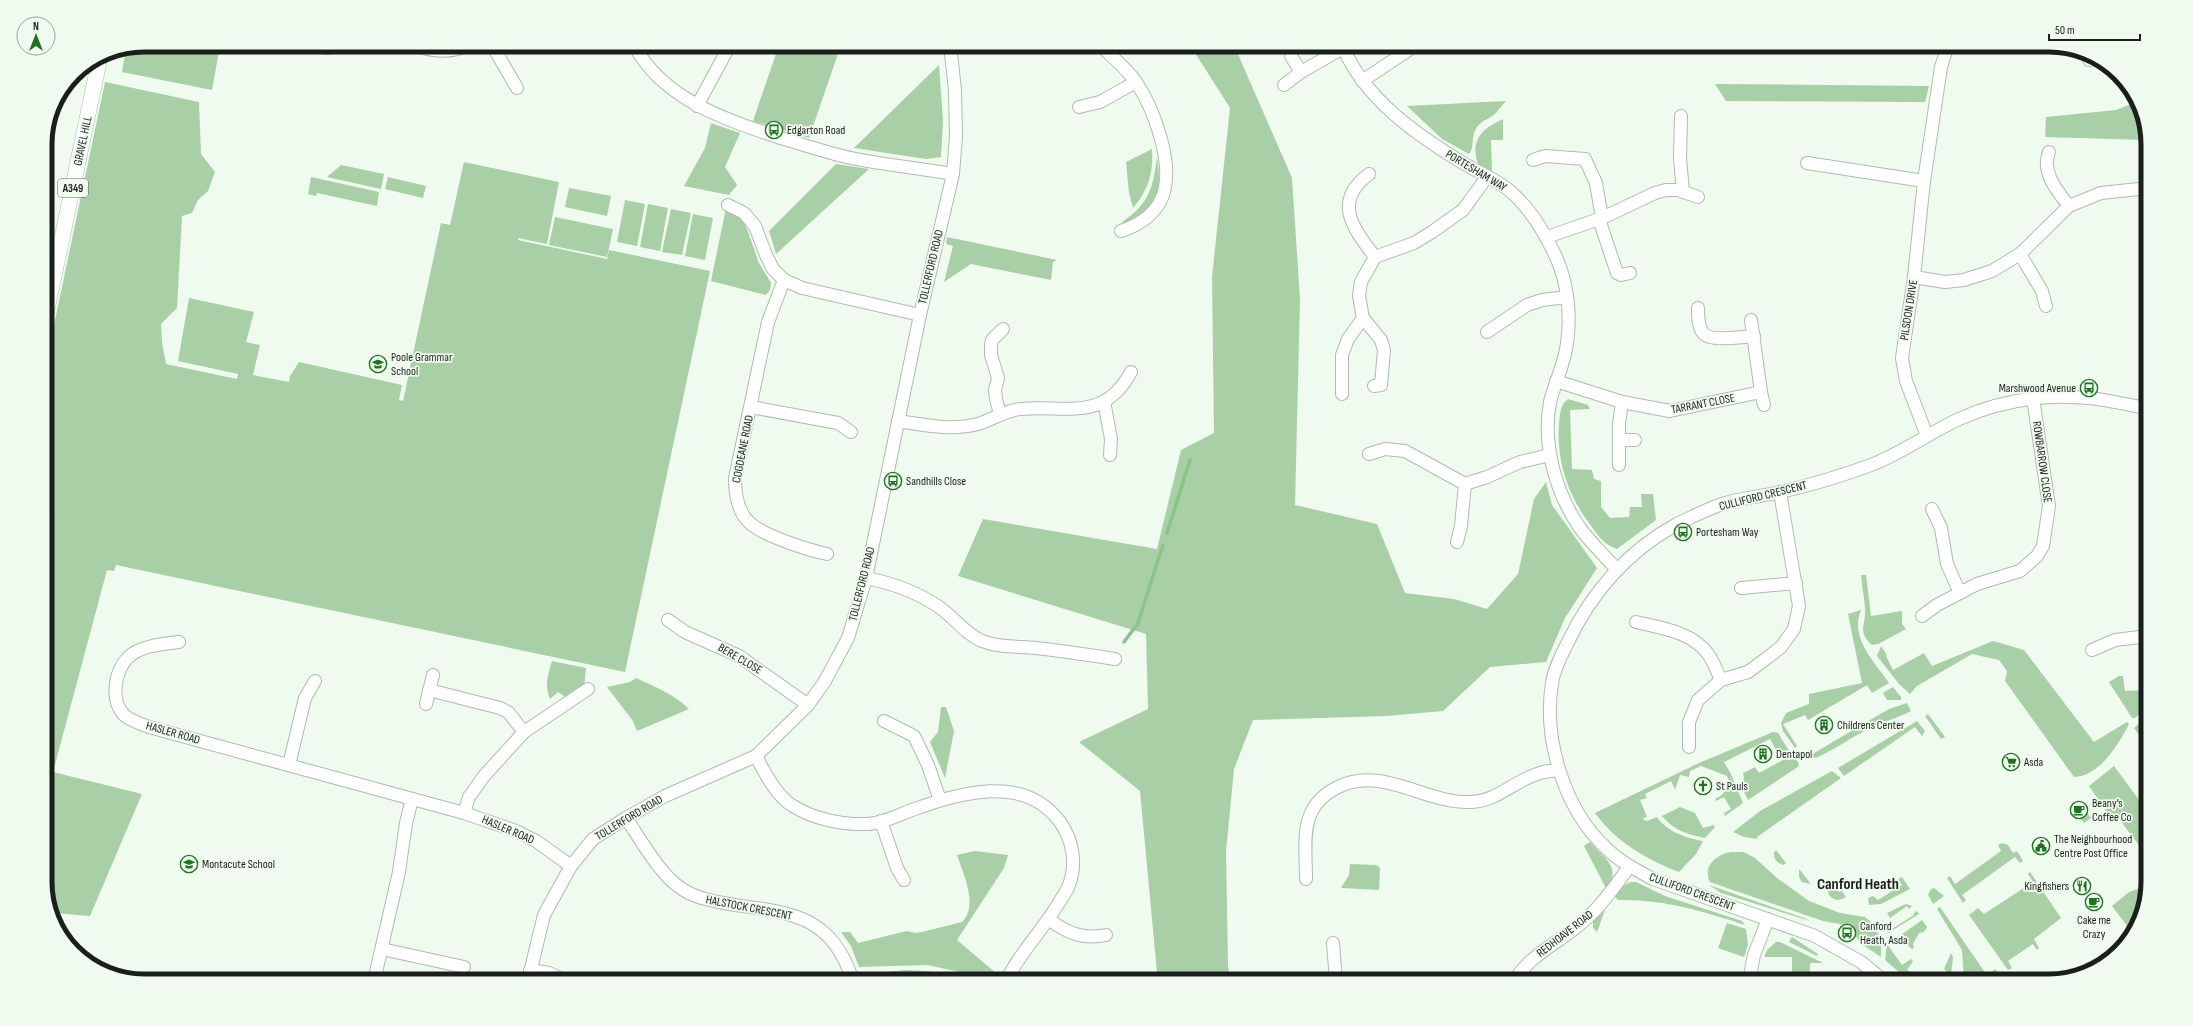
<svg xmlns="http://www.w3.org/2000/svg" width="2193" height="1026" viewBox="0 0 2193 1026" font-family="'Sofia Sans Condensed',sans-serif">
<rect width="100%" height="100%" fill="#effbee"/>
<g fill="#a9cfa6">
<path d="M144,45h76l-8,45 -90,-18 4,-23z"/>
<path d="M779,45h62l-32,93 -56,-17z"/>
<path d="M1190,45h44l58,133 8,121 -5,206 82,19 28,69 49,6 33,10 31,-35 16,-75 12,-17 6,23 45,63 -32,50 -19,44 -56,5 -47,44 -56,5 -134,4 -19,49 -8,83 2,115 3,14h-101l27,-9 -17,-181 -61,-49 69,-33 -2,-75 -188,-58 25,-57 174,30 24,-99 33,-17 -2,-156 18,-169z"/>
<path d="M939,65l4,56 -2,36 -15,2 -72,-11z"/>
<path d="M105,82l94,20 2,52 14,18 -7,19 -10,9 -6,13 -10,3 -5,92 -16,16 1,18 4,22 71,15 1,-5 -60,-13 11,-63 65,14 -8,30 14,3 -7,30 36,7 1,-6 9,-14 103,23 -3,15 4,1 38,-178 9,2 14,-63 95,20 -12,62 -29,-6v2l89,19 2,-9 101,21 -85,401 -509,-107 -2,6 -7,-1 -54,202 89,22 -52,122 -36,-3 -9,-24v-521z"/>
<path d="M1715,84l214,2 -4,16 -199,-1z"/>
<path d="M1506,101c-4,4 -7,9 -11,13 -6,5 -14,7 -18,13 -7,10 -2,21 -8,27l-27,-15 -35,-33z"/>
<path d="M2136,102l12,38 -103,-3 1,-20 70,-7z"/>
<path d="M1503,119v21h-12l1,32 -14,-8c-8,-25 4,-35 25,-45z"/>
<path d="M711,123l29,10 -15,34 12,18 -8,10 -45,-9 21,-38z"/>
<path d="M1152,149c2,22 -4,42 -19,59l-4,-15 -3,-31z"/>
<path d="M1157,157c2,14 5,38 -5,50 -5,7 -17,12 -24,17l-6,-2c27,-18 31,-34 35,-65z"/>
<path d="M836,164l33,5 -93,85 -7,-23z"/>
<path d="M341,165l43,9 -3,15 -54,-12z"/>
<path d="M311,177l68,15 -2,14 -60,-13 -1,3 -8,-2z"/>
<path d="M388,177l38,9 -3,12 -38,-9z"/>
<path d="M569,188l42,8 -4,20 -42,-9z"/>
<path d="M625,200l20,4 -8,42 -20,-4z"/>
<path d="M648,204l20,4 -8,43 -20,-4z"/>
<path d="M726,208l17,13 4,8 12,34 12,20 -1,7 -4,5 -55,-14z"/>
<path d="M671,209l20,4 -9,42 -20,-3z"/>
<path d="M693,214l20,4 -8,42 -20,-4z"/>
<path d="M555,217l58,12 -6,28 -58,-12z"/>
<path d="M947,237l110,23 -4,2 -2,18 -80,-16 -27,18 9,-36 -7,-2z"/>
<path d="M1568,399l20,6 2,4 -20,1 2,59 20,1 2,9 7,2v26l9,11 19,-1 1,-10h12l-1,-13h12l3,26 -39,29c-12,-4 -18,-12 -25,-22 -23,-29 -36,-65 -33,-103 1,-10 1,-19 9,-25z"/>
<path d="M1861,575h5l5,41 31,-5v13l4,5 -28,15 -6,1c-16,-14 -5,-21 -7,-38 -1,-10 -3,-21 -4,-32z"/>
<path d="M1861,610c-12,28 14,52 28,73l-17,10 -5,-8 -59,35 -3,-5 -22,9 14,22 -2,2 -12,-17 -2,-8 5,-10 23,-9v-10l53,-11 -14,-69z"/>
<path d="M1993,641l31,9 70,92 33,-20 2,2c-11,21 -29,52 -55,53l-69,-96 2,-10 -8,-11 -27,-6 -55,32 -7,8 -11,-10 -22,-28 4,-10 6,9 -1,1 7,14 31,-17 8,13z"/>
<path d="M552,661l34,7 -2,19 -17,11 -9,-6 -8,7c-6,-15 -2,-24 2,-38z"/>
<path d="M2119,676h4l2,15 23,-1v17l-13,11h-3l-23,-36z"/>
<path d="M636,678c19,9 38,16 53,31l-52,22 -4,-10 -26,-34 23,-5z"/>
<path d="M1893,687l8,10v3h-14l-4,-7z"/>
<path d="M1907,703l4,8c-13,7 -29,11 -43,18 -18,9 -34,21 -52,29l-7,-2 80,-47z"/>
<path d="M941,707h5l8,24 -9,47 -15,-36 8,-10z"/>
<path d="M1928,714l17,23 -4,2 -16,-23z"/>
<path d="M2148,715v14l-9,6 -5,-7z"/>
<path d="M1917,721l8,10 -3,5 -7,-9 -71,49 -6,-8z"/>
<path d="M1773,732l5,1 11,18 -9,5 -10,-17 -46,23 7,12 12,29 -18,13 -1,-3 7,-4 -7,-12 -8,4 -1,-2 7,-4 8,-12 -3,-7 -26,-10 -11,5 -1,6 -9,-2 -5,15 -4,-9 -26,13 2,4 -7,2 7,17 -4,1 1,2 3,1 10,-4c10,15 29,21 46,24l-7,13 -17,18c-33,-13 -63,-30 -84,-59l104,-50z"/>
<path d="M1792,755l6,7 1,4 -51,34 -6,-12 2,-10 -1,-5 12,-6 4,6z"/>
<path d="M2114,766l34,46v45l-32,-42 -5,3 -22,-32z"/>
<path d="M1832,771l9,7 -84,59v2l-13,-2 -11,-5 27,-21z"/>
<path d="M1680,807l15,6 8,15 11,-3 1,2 -10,11c-18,-4 -30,-7 -43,-22z"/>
<path d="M2082,807l9,11 -7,5 -9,-11z"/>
<path d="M1590,842c14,17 32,24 17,48l-23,-44z"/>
<path d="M2002,843l6,2 5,8 4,-2 6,10 -3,2 -5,-6 -53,38 4,5 -3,3 -16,-25 3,-2 5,8 46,-33 -3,-6z"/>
<path d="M1776,850l10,13 -2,2c-7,-1 -10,-6 -10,-12z"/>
<path d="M975,851l33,4 -4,13 -47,72 40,34 -1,2 -22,-1 -47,-10 -68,2 -8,-21 -10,-14h9l8,11 49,-12 8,2 7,-1 40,-10c17,-16 1,-49 -5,-67z"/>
<path d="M1731,852h13l11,6 22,20 32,23 31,12 25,4 6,5 10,16 -22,3 -7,-12 -12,-5 -17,-3 -113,-39c-8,-16 7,-28 21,-30z"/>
<path d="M1350,864l26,1 4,3 -1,22 -38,-2 8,-13z"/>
<path d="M1799,870h1l11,14 -9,-2 -3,-5z"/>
<path d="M2030,872l31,46 -27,21 5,9 -2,2 -4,-6 -25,17 4,7 -4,2 -39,-55 9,-7 6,6 49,-32 -5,-8z"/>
<path d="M1902,877l8,12 -29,15 -12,1 -1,-7 5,-2 5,4 24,-15 -4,-6z"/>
<path d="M1631,882h5l29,14 77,25 3,4c-42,-14 -82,-26 -127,-25l-4,-4 6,-9z"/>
<path d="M1709,885l95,33 6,3 -89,-28z"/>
<path d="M1834,886l5,6 3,-1 4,6c-6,4 -12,4 -17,-2l-1,-4z"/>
<path d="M1934,888l10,8 -11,8 -5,-9 3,-6z"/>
<path d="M2140,888l7,1 -7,31 -9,11 -19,-25 17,-14z"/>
<path d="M1906,904l6,2 -3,3 -2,-3 -17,12 -3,-5z"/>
<path d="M1940,907l46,67 10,-5 3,9 -4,3h-31l-2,-31 -25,-41z"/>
<path d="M1605,910l-8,22 -4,-4v-7z"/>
<path d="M1917,911l2,3 -31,19 -1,-1 27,-17 -1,-1z"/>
<path d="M1922,920l5,7 -3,5 -5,1 -6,11 1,4 -2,1 -14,-12z"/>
<path d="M1727,923l19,6 2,16 -4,12 -26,-9z"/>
<path d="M1792,937l26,17 -1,2 -28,-14z"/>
<path d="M1776,942h4l43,21h-13v18h-18v-24h-28l3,-7z"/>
<path d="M1881,942v15l-18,-12z"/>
<path d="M1887,944l15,21 9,-6 2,2 -6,9 5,3 -4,7 -23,-20z"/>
<path d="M1951,953l2,4 -2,19 -7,-7z"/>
<path d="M905,970l22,1 50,10h-70l-37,-7z"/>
</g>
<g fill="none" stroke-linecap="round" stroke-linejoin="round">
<g stroke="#8bc488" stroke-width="3.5">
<path d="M1167,533l23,-73"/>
<path d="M1124,642l14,-19 25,-78"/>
</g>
<defs>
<g id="minor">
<path d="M312,45l13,3 32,-3"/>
<path d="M414,45c18,7 37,8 55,0"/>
<path d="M492,45l25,43"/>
<path d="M634,45c29,55 93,75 147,93 23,7 47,15 70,20 34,7 68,10 102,16"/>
<path d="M1100,45c12,12 27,24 36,37 18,27 38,81 27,113 -7,20 -24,30 -42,36"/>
<path d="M1342,45c22,53 73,89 121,118 15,9 34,17 47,28 21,18 35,42 46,66 12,26 15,58 11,86 -2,20 -12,39 -17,59 -8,43 6,91 30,126 11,15 25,28 37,42"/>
<path d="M1291,56l10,16"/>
<path d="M2089,60l1,-5"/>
<path d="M1362,81l54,-36"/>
<path d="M1284,85l17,-13 42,-24"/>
<path d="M697,106l33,-61"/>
<path d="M1079,107l21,-5 36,-20"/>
<path d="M1681,116l-1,42 3,34"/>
<path d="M2049,152c-8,20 8,39 20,54"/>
<path d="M1533,160l12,-4 40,3 11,24 6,35"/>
<path d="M1807,163l117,18"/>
<path d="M1369,174c-37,28 -16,54 6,83l-14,25 -2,14 4,22 18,22 3,10 -3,35 -7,1"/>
<path d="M728,205l16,8 11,13 11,29 7,14 11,11"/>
<path d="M1599,219l18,54 4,2 9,-2"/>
<path d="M1547,237l55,-19 53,-25 11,-3h12l20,7"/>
<path d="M2020,254l22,37 4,15"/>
<path d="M1375,257l39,-14 18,-11 31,-22 24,-33"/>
<path d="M1914,277l31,5 19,-2 28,-9 28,-17 49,-48 32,-13 47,-5"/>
<path d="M1698,308c0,8 0,19 5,25 7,9 40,4 51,3"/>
<path d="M1487,332l40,-27 15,-5 25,-3"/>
<path d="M1556,381l66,21 48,9 91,-19 -10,-72"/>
<path d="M1761,392l3,13"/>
<path d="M1342,394v-39l6,-16 15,-21"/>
<path d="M1104,401l7,38 -1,16"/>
<path d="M751,407l87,16 13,9"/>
<path d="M2143,407l5,-17"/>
<path d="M1000,414l-4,-15 -1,-9 3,-12 -7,-23v-10l1,-5 11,-11"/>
<path d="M898,421c27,4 53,10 80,3 14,-4 27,-14 43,-15 46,-4 83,13 110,-37"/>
<path d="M1927,436l-21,-55 -4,-23 12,-81 10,-96 17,-114 7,-22"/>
<path d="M1619,440h16"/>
<path d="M1369,454l16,-5 20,2 60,33 22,-7 33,-15 30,-7"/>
<path d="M1619,465v-41l3,-22"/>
<path d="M1932,509l9,19 6,36 13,29"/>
<path d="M1457,542l4,-16 4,-42"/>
<path d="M827,554c-19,-4 -63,-18 -77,-31 -13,-11 -15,-29 -15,-45l33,-156 16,-42 18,8 118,27"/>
<path d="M866,578c26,5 51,14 73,29 15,10 26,27 43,34 18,7 36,5 54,7 27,3 53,7 79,11"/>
<path d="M1741,588l55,-5"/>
<path d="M1922,616l15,-11 40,-21 43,-13 17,-15 6,-10 6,-40 -16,-108"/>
<path d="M668,620l17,12 54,24 69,49"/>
<path d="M1636,622c26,6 56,10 72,32 6,8 9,18 13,26"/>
<path d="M179,642c-16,2 -33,3 -47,12 -17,13 -23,45 -8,61 7,6 17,9 25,12l315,86 52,18 20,10 35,25"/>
<path d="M2092,650l23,-10 33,-4"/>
<path d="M429,690l71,18 8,4 16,20"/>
<path d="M426,704l7,-29"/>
<path d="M884,721l30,15 14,29 12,35"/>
<path d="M1689,747v-25l9,-22 23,-20 27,-8 19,-14 14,-11 13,-18 5,-23 -19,-114"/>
<path d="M756,756c8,16 21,41 37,50 21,13 49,19 73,18 16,0 32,-9 46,-14 48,-17 112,-37 148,12 13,18 17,42 9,63 -2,6 -6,11 -9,16 -16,28 -40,51 -54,80"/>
<path d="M289,765l16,-67 10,-17"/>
<path d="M464,813l5,-16 15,-21 40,-44 64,-43"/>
<path d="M626,818c15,22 34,57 56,71 15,10 35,13 53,16 60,8 97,12 118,76"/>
<path d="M881,821l16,47 7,12"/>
<path d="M1306,879c0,-37 -8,-71 30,-91 46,-24 88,16 135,14 27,-1 44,-22 69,-29 6,-2 12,-2 18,-3"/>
<path d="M1050,920c17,13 34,20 56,15"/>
<path d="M1333,943l3,38"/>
<path d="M382,949l82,18"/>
<path d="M530,970l19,3 17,8"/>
<path d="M374,981l25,-109 7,-49 6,-24"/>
<path d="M528,981l16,-66 27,-49 22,-27 33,-21 39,-22 91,-40 52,-51 17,-24 23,-43 18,-60 54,-263 33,-141 3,-38 -1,-46 -5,-45"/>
<path d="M1514,981c16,-25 37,-34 60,-52 23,-17 39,-40 55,-62"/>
<path d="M1749,981l5,-26 14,-36"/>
<path d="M1884,981l-23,-19 -46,-26 -162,-57c-17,-9 -34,-18 -47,-31 -42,-39 -63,-109 -54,-165 2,-14 9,-27 15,-39 24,-51 61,-93 110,-120 15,-7 32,-16 48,-21 18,-5 37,-7 56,-11 30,-7 60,-16 90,-27 31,-12 58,-32 88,-46 51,-23 107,-28 161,-16 10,2 19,3 28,7"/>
</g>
<path id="major" d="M45,319l55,-262"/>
</defs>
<use href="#minor" stroke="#afbbae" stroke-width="14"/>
<use href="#major" stroke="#afbbae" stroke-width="16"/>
<use href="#minor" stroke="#fff" stroke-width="12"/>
<use href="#major" stroke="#fff" stroke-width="15"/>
</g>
<defs>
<symbol id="bus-ring" viewBox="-11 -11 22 22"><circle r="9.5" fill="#effbee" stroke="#1e731e" stroke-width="1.5"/><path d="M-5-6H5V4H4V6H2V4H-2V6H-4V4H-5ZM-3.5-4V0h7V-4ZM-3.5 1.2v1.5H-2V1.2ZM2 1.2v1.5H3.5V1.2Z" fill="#1e731e"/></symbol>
<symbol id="school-ring" viewBox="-11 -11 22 22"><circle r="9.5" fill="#effbee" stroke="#1e731e" stroke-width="1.5"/><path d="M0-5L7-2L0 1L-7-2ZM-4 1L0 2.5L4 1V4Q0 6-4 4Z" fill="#1e731e"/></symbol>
<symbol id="building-ring" viewBox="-11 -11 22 22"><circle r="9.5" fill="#effbee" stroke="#1e731e" stroke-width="1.5"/><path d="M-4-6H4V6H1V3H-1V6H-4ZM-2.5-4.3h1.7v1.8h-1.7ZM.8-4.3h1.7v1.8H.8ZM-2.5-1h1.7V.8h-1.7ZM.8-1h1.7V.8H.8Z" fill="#1e731e"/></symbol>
<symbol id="supermarket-ring" viewBox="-11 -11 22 22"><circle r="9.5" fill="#effbee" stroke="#1e731e" stroke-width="1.5"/><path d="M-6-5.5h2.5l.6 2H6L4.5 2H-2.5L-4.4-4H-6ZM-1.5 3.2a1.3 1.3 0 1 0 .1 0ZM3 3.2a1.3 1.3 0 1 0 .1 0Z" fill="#1e731e"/></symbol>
<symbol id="church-ring" viewBox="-11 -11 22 22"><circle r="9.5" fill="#effbee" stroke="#1e731e" stroke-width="1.5"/><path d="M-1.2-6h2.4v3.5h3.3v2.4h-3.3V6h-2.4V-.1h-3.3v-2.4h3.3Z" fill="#1e731e"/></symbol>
<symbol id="cafe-ring" viewBox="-11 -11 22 22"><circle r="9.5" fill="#effbee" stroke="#1e731e" stroke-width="1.5"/><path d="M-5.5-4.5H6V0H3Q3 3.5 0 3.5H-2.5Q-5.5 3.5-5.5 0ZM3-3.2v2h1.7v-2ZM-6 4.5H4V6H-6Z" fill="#1e731e"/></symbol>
<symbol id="civic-ring" viewBox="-11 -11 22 22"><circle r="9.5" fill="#effbee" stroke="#1e731e" stroke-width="1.5"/><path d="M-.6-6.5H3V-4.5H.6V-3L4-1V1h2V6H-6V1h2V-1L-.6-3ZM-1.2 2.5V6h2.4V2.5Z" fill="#1e731e"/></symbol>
<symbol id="restaurant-ring" viewBox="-11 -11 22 22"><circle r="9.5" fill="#effbee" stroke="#1e731e" stroke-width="1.5"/><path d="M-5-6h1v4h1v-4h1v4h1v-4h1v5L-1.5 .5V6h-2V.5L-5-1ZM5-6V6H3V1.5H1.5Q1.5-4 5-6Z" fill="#1e731e"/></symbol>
</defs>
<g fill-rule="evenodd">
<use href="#bus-ring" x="764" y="120" width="20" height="20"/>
<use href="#school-ring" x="368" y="354" width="20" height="20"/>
<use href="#bus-ring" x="2079" y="378" width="20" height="20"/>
<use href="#bus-ring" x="883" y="471" width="20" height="20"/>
<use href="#bus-ring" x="1673" y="522" width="20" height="20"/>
<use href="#building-ring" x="1814" y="715" width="20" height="20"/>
<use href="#building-ring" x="1753" y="744" width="20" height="20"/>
<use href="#supermarket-ring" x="2001" y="752" width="20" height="20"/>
<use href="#church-ring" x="1693" y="776" width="20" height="20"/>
<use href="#cafe-ring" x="2069" y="800" width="20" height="20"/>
<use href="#civic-ring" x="2031" y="836" width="20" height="20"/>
<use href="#school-ring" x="179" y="854" width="20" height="20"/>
<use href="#restaurant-ring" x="2072" y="876" width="20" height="20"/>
<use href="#cafe-ring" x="2084" y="892" width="20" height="20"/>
<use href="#bus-ring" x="1837" y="923" width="20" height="20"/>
</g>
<g text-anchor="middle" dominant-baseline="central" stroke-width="3.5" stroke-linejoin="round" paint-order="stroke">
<rect fill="#effbee" stroke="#5b615a" stroke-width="1" x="58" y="179" width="30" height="18" rx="3"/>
<g font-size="11" font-weight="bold" fill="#1b1f1b">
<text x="73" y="188">A349</text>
</g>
<g font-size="12" fill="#1b1f1b" stroke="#effbee" text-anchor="start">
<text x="787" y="130">Edgarton Road</text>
<text x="391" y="357">Poole Grammar<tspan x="391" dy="14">School</tspan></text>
<text x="2076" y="388" text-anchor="end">Marshwood Avenue</text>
<text x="906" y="481">Sandhills Close</text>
<text x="1696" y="532">Portesham Way</text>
<text x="1837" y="725">Childrens Center</text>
<text x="1776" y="754">Dentapol</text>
<text x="2024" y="762">Asda</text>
<text x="1716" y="786">St Pauls</text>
<text x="2092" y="803">Beany’s<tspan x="2092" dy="14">Coffee Co</tspan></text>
<text x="2054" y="839">The Neighbourhood<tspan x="2054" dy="14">Centre Post Office</tspan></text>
<text x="202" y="864">Montacute School</text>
<text x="2069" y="886" text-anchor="end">Kingfishers</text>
<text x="2094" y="920" text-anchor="middle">Cake me<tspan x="2094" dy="14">Crazy</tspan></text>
<text x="1860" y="926">Canford<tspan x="1860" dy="14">Heath, Asda</tspan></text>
</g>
<g font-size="12" fill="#1b1f1b" stroke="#effbee">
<text transform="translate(83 141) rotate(-78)">GRAVEL HILL</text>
<text transform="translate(1476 171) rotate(31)">PORTESHAM WAY</text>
<text transform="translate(931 267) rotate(-77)">TOLLERFORD ROAD</text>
<text transform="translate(1909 310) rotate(-81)">PILSDON DRIVE</text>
<text transform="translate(1703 404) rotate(-11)">TARRANT CLOSE</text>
<text transform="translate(743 449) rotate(-79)">COGDEANE ROAD</text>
<text transform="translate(2042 462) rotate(82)">ROWBARROW CLOSE</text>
<text transform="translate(1763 496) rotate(-14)">CULLIFORD CRESCENT</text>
<text transform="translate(862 584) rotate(-76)">TOLLERFORD ROAD</text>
<text transform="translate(740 659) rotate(30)">BERE CLOSE</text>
<text transform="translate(173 733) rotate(16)">HASLER ROAD</text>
<text transform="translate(629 818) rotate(-31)">TOLLERFORD ROAD</text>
<text transform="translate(508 830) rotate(23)">HASLER ROAD</text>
<text transform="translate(1692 892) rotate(20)">CULLIFORD CRESCENT</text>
<text transform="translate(749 908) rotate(11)">HALSTOCK CRESCENT</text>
<text transform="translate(1565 934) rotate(-38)">REDHOAVE ROAD</text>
</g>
<g font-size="16" font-weight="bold" fill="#1b1f1b" stroke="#effbee">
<text x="1858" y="884">Canford Heath</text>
</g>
</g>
<path d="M0 0H2193V1026H0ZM144 52H2049A92 92 0 0 1 2141 144V882A92 92 0 0 1 2049 974H144A92 92 0 0 1 52 882V144A92 92 0 0 1 144 52Z" fill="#effbee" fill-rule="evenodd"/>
<path fill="none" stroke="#1b1f1b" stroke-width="5" d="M144 52H2049A92 92 0 0 1 2141 144V882A92 92 0 0 1 2049 974H144A92 92 0 0 1 52 882V144A92 92 0 0 1 144 52Z"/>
<g transform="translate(36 36)"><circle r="19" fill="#effbee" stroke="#9aa39a"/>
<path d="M0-3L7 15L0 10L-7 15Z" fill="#1e731e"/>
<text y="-6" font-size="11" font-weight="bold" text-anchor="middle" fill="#1b1f1b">N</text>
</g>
<path d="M2049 34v6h91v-6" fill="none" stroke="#1b1f1b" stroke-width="2"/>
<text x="2055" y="34" font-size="12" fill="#1b1f1b" stroke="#effbee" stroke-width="3" paint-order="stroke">50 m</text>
</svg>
